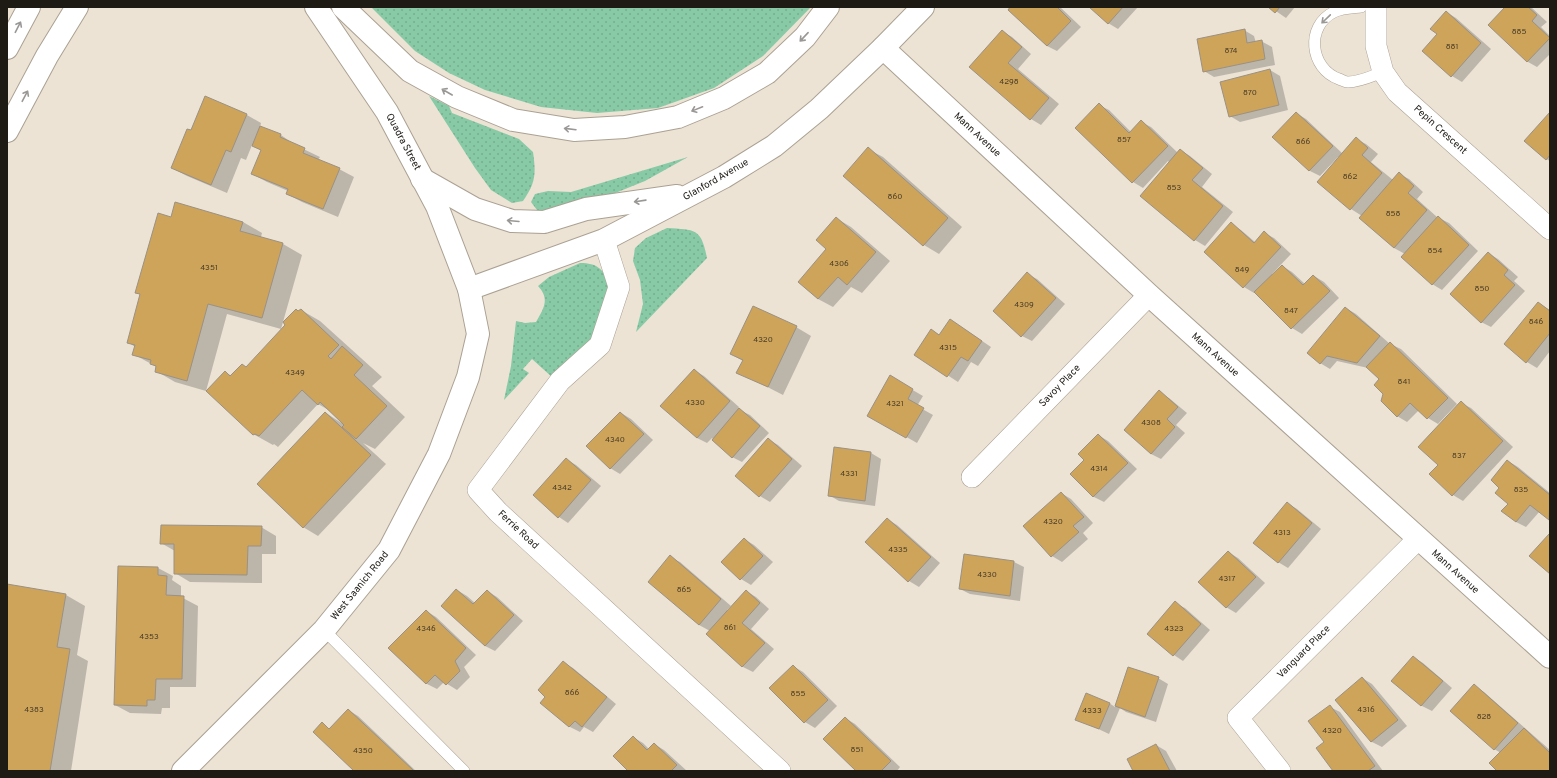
<svg xmlns="http://www.w3.org/2000/svg" width="1557" height="778" viewBox="0 0 1557 778" font-family="Overpass,sans-serif">
<defs>
<pattern id="grass-dots" width="8" height="8" patternUnits="userSpaceOnUse"><rect width="8" height="8" fill="#88caa6"/><path d="M2 2h.1M6 6h.1" fill="none" stroke="#75ad8e" stroke-width="1.8" stroke-linecap="round"/></pattern>
</defs>
<rect width="100%" height="100%" fill="#ece3d5"/>
<g fill="url(#grass-dots)">
<path d="M371,7h440l-48,49 -49,32 -56,20 -61,5 -56,-6 -56,-17 -36,-17 -34,-22z"/>
<path d="M429,96l20,10 3,7 67,26 14,13c3,21 3,31 -10,49l-11,2 -21,-13 -16,-22z"/>
<path d="M688,157l-43,24 -52,21 -28,9 -28,-1 -6,-8 4,-8 13,-3 23,1z"/>
<path d="M667,228c29,2 34,0 40,30l-71,74 7,-28 -3,-24 -7,-19 2,-13 11,-10z"/>
<path d="M580,263c18,0 21,6 31,19l-11,48 -47,48 -21,-19 -9,10 6,4 -25,27 7,-34 5,-45 9,2 11,-1c8,-14 14,-23 2,-36l11,-9z"/>
</g>
<g fill="#0003">
<path d="M1012,7h48l21,20 -24,24 -10,-5z"/>
<path d="M1091,7h47l-20,22 -10,-6z"/>
<path d="M1270,7h25l-9,11z"/>
<path d="M1506,7h25l16,15 -6,5 9,9v18l-13,13 -9,-5 -39,-37z"/>
<path d="M1446,12l10,6 35,31 -29,33 -10,-6 -14,-42z"/>
<path d="M1244,30l10,6 2,7 5,-2 11,6 3,18 -61,12 -10,-6z"/>
<path d="M1002,31l10,6 19,17 -13,15 41,35 -18,21 -10,-6 -60,-52z"/>
<path d="M1270,70l10,6 8,34 -48,12 -10,-6z"/>
<path d="M205,97l42,18 14,8 -1,4 21,8 14,10 25,12 -2,3 21,9 15,8 -16,40 -36,-15 -15,-8 1,-3 -21,-9 -15,-8 10,-23 -10,-6 -6,15 -5,-2 -14,35 -40,-17 -15,-8 19,-37z"/>
<path d="M1099,105l10,5 22,22 10,-10 10,5 27,26 2,-3 10,6 22,18 -10,13 31,25 -28,34 -10,-6 -53,-44 28,-33 -2,-2 -25,27 -10,-6z"/>
<path d="M1296,113l10,6 37,35 13,-15 10,5 12,10 -7,8 22,18 6,-6 10,5 14,13 -6,7 20,18 -3,3 1,1 4,-3 10,5 29,28 -36,39 -10,-6 -27,-30 -11,-6 -34,-30 2,-2 -11,-7 -12,-51 -1,-1 -18,19 -10,-5 -36,-34z"/>
<path d="M1550,113v48l-4,-2z"/>
<path d="M868,149l15,8 79,70 -23,27 -15,-9 -80,-69z"/>
<path d="M171,218l72,4 19,11 -1,4 22,7 19,11 -21,74 -54,-15 -21,77 -31,-9 -19,-11 1,-4 -24,-13 2,-7 -7,-5 13,-47 -4,-3z"/>
<path d="M836,218l15,9 39,34 -28,32 -11,-6 -18,20 -15,-8 -19,-17 29,-33z"/>
<path d="M1231,224l10,6 14,12 9,-9 10,5 17,16 -19,20 1,1 9,-9 10,6 13,12 9,-8 10,6 15,16 -37,36 -10,-6 -37,-36 -1,1 -10,-6 -39,-35z"/>
<path d="M1488,253l10,6 20,18 -4,4 11,10 -34,36 -10,-5z"/>
<path d="M1027,274l10,5 28,25 -33,37 -10,-5z"/>
<path d="M1538,303l12,7v41l-13,17 -10,-6 -22,-18z"/>
<path d="M1346,308l10,6 34,30 11,5 56,55 -19,20 -10,-6 -9,-8 -12,12 -10,-6 -13,-23 -3,-14 -13,-11 -31,-7 -7,8 -10,-6z"/>
<path d="M301,310l19,11 62,56 -10,9 33,31 -30,32 -12,-6 23,21 -68,72 -15,-9 23,-114 17,11 -11,-12 -14,-8 -40,43 -4,-3 -1,1 -20,-11 -28,-62 7,4 15,-8z"/>
<path d="M960,326l31,21 -13,19 -7,-4 -13,20 -43,-28 16,-24 9,5z"/>
<path d="M796,327l15,9 -28,59 -45,-23 5,-11 -12,-7z"/>
<path d="M694,370l10,6 35,31 -1,2 12,6 19,18 -27,29 -10,-5 -20,-19 -5,5 -10,-5z"/>
<path d="M890,377l33,19 -6,10 16,9 -16,28 -49,-28z"/>
<path d="M1159,392l10,6 18,15 -11,12 9,8 -24,26 -10,-5 -26,-24z"/>
<path d="M1461,403l10,5 42,39 -50,54 -10,-6 -14,-30z"/>
<path d="M621,413l10,6 22,21 -33,34 -10,-6z"/>
<path d="M1098,435l10,6 29,28 -33,33 -10,-5 -23,-23 15,-14z"/>
<path d="M768,439l10,6 24,21 -32,36 -10,-6 -24,-20z"/>
<path d="M835,448l36,5 10,6 -6,47 -36,-5 -10,-6z"/>
<path d="M566,459l10,6 25,21 -33,37 -9,-6z"/>
<path d="M1508,461l10,6 32,26v27l-10,-9 -14,16 -10,-5 -16,-34z"/>
<path d="M1061,493l10,6 22,24 -10,10 5,6 -26,23 -10,-6 -28,-30z"/>
<path d="M1287,503l10,6 24,20 -33,39 -10,-6z"/>
<path d="M887,519l10,6 43,38 -21,24 -10,-6 -43,-39z"/>
<path d="M261,527l15,9v18h-14v29l-72,-1 -15,-9v-22l-14,-8z"/>
<path d="M744,539l10,6 19,17 -22,23 -10,-6 -18,-17z"/>
<path d="M1228,552l10,6 27,25 -29,30 -10,-6z"/>
<path d="M964,555l50,7 10,5 -4,34 -50,-7 -10,-5z"/>
<path d="M670,557l10,5 51,44 -4,4 1,1 18,-20 10,6 13,12 -18,20 23,20 -21,23 -10,-5 -36,-33 3,-3 -11,-6z"/>
<path d="M158,568l15,8 -1,4 9,6v11l17,9 -2,81h-26v21h-8l-1,6 -31,-1 -15,-8z"/>
<path d="M7,585l59,10 19,11 -8,49 11,6 -17,110h-64z"/>
<path d="M457,590l10,6 8,7 12,-12 10,6 26,24 -28,30 -10,-5z"/>
<path d="M1175,603l10,5 25,22 -27,31 -9,-6z"/>
<path d="M426,611l10,6 40,38 -12,12 6,10 -13,13 -13,-8 -7,7 -10,-5 -37,-36z"/>
<path d="M1413,657l10,6 29,25 -20,23 -10,-5 -29,-25z"/>
<path d="M563,663l10,5 43,36 -23,28 -9,-5 -4,5 -10,-5 -29,-24 6,-7z"/>
<path d="M793,666l10,6 34,34 -22,22 -10,-6 -34,-34z"/>
<path d="M1128,668l30,10 10,6 -12,38 -30,-10 -6,-4 -11,26 -32,-15 32,-16 6,4z"/>
<path d="M1362,678l10,6 35,42 -25,21 -10,-5 -36,-42z"/>
<path d="M1475,686l9,6 66,58v21h-51l2,-18 -7,-4z"/>
<path d="M1330,707l10,5 43,59h-49z"/>
<path d="M348,710l10,6 58,55h-60l-34,-47 8,5z"/>
<path d="M845,718l10,6 45,43 -3,4h-39z"/>
<path d="M633,737l10,6 6,6 5,-5 10,6 23,21h-58z"/>
<path d="M1156,745l10,6 11,20h-43z"/>
</g>
<g fill="#cea45b" stroke="#9a9184">
<path d="M1010,7h47l14,14 -24,25 -39,-36z"/>
<path d="M1089,7h34l-15,17z"/>
<path d="M1268,7h12l-5,6z"/>
<path d="M1505,7h23l9,8 -5,6 18,17 -23,24 -39,-37z"/>
<path d="M1446,11l35,32 -30,34 -29,-26 15,-17 -7,-5z"/>
<path d="M1245,29l2,14 15,-3 3,19 -62,13 -6,-33z"/>
<path d="M1002,30l20,17 -14,16 41,35 -19,22 -61,-53z"/>
<path d="M1270,69l9,36 -50,12 -9,-35z"/>
<path d="M205,96l42,18 -16,38 -5,-2 -15,35 -40,-17 16,-39 4,1z"/>
<path d="M1099,103l30,30 12,-13 27,26 -36,37 -57,-55z"/>
<path d="M1296,112l37,34 -24,25 -37,-34z"/>
<path d="M1550,112v43l-4,5 -22,-19z"/>
<path d="M260,126l21,8 -1,3 25,11 -2,5 37,15 -17,41 -37,-15 2,-5 -37,-15 10,-24 -9,-4z"/>
<path d="M1356,137l12,11 -6,7 20,18 -32,37 -33,-28z"/>
<path d="M868,147l80,71 -25,28 -80,-70z"/>
<path d="M1180,149l23,19 -11,12 31,26 -29,35 -54,-45z"/>
<path d="M1399,172l15,14 -6,7 19,17 -33,38 -35,-30z"/>
<path d="M175,202l68,20 -3,9 43,12 -21,75 -54,-14 -21,77 -32,-9 1,-6 -6,-2 1,-4 -19,-5 3,-10 -8,-2 13,-49 -5,-1 23,-80 13,4z"/>
<path d="M1438,216l31,29 -37,40 -31,-28z"/>
<path d="M836,217l40,35 -29,33 -9,-8 -20,22 -20,-17 28,-33 -10,-9z"/>
<path d="M1231,222l23,21 10,-12 17,16 -38,41 -39,-36z"/>
<path d="M1488,252l20,18 -4,5 11,10 -34,38 -31,-29z"/>
<path d="M1282,265l21,20 10,-10 17,16 -39,38 -37,-37z"/>
<path d="M1027,272l29,26 -35,39 -28,-26z"/>
<path d="M1538,302l12,9v22l-24,30 -22,-19z"/>
<path d="M753,306l44,20 -29,61 -32,-14 7,-13 -13,-6z"/>
<path d="M1345,307l35,29 -23,27 -30,-7 -7,8 -13,-11z"/>
<path d="M296,309l2,2 3,-2 38,36 -11,11 3,3 11,-13 21,19 -9,10 33,31 -31,33 -14,-12 2,-2 -24,-23 -2,3 -16,-15 -43,46 -4,-2 -2,1 -47,-44 19,-20 5,5 12,-12 4,3 39,-42 -2,-3z"/>
<path d="M950,319l32,22 -14,20 -7,-4 -14,20 -33,-22 17,-26 8,6z"/>
<path d="M1390,342l58,56 -21,21 -17,-16 -13,14 -16,-16 2,-7 -9,-9 5,-6 -13,-12z"/>
<path d="M694,369l36,32 -33,37 -37,-32z"/>
<path d="M890,375l23,14 -5,10 16,9 -18,30 -39,-22z"/>
<path d="M1159,390l19,17 -11,12 8,8 -24,27 -27,-24z"/>
<path d="M1461,401l42,40 -51,55 -23,-22 9,-9 -20,-18z"/>
<path d="M739,408l21,18 -28,32 -20,-18z"/>
<path d="M325,412l46,43 -68,73 -46,-44z"/>
<path d="M620,412l24,22 -34,35 -24,-23z"/>
<path d="M1098,434l30,29 -35,34 -23,-23 14,-14 -6,-6z"/>
<path d="M768,438l24,21 -33,38 -24,-21z"/>
<path d="M834,447l37,5 -6,49 -37,-5z"/>
<path d="M566,458l25,22 -33,38 -25,-23z"/>
<path d="M1507,460l43,35 -1,25 -19,-15 -14,17 -15,-11 7,-7 -13,-11 4,-5 -8,-8z"/>
<path d="M1061,492l23,25 -11,9 6,6 -28,25 -28,-31z"/>
<path d="M1287,502l25,21 -34,40 -25,-20z"/>
<path d="M887,518l44,39 -23,25 -43,-40z"/>
<path d="M161,525l101,1 -1,20h-13l-1,29 -73,-1v-30h-14z"/>
<path d="M1549,534l1,1v39l-21,-18z"/>
<path d="M744,538l19,18 -23,24 -19,-18z"/>
<path d="M1228,551l28,26 -30,31 -28,-26z"/>
<path d="M964,554l50,7 -4,35 -51,-7z"/>
<path d="M670,555l51,44 -22,26 -51,-43z"/>
<path d="M118,566l40,1v8l9,1 -1,19 18,1 -2,83h-26l-1,21h-8v6l-33,-1z"/>
<path d="M7,584l59,10 -9,53 13,2 -20,122h-43z"/>
<path d="M456,589l17,15 14,-14 27,25 -29,31 -44,-40z"/>
<path d="M746,590l14,13 -18,20 23,20 -23,24 -36,-33z"/>
<path d="M1175,601l26,23 -28,32 -26,-22z"/>
<path d="M426,610l40,38 -11,13 5,10 -14,14 -11,-10 -9,9 -38,-36z"/>
<path d="M1413,656l30,25 -22,25 -30,-25z"/>
<path d="M563,661l44,36 -25,30 -7,-6 -6,6 -29,-24 5,-6 -7,-7z"/>
<path d="M793,665l35,35 -24,23 -35,-35z"/>
<path d="M1128,667l31,10 -14,40 -30,-11z"/>
<path d="M1362,677l36,43 -27,22 -36,-42z"/>
<path d="M1474,684l44,39 -24,27 -44,-39z"/>
<path d="M1086,693l24,10 -11,26 -24,-9z"/>
<path d="M1330,705l45,61 -7,5h-35l-17,-23 8,-6 -16,-21z"/>
<path d="M348,709l66,62h-60l-41,-39 9,-10 7,7z"/>
<path d="M845,717l46,44 -10,10h-25l-33,-32z"/>
<path d="M1524,728l26,25v18h-53l-8,-8z"/>
<path d="M633,736l14,14 7,-7 23,22 -6,6h-43l-15,-15z"/>
<path d="M1156,744l14,27h-37l-6,-12z"/>
</g>
<g fill="none" stroke-linecap="round" stroke-linejoin="round">
<defs>
<g id="service">
<path d="M1361,7c-9,1 -19,1 -27,5 -29,14 -24,57 5,67 3,1 6,3 9,3 12,0 24,-6 35,-10"/>
<path d="M324,630l140,141"/>
</g>
<g id="minor">
<path d="M1376,7v39l7,26 14,20 153,137"/>
<path d="M604,240l15,47 -19,58 -40,36 -82,109 20,22 282,259"/>
<path d="M972,477l177,-182"/>
<path d="M1280,771l-42,-53 180,-179"/>
</g>
<g id="secondary">
<path d="M883,48l266,247 401,362"/>
<path d="M422,179l53,30 37,12 32,1 42,-13 91,-13"/>
<path d="M469,289l135,-49 120,-63 50,-31 45,-37 64,-61 40,-41"/>
<path d="M183,771l141,-141 65,-80 50,-96 29,-77 10,-43 -9,-45 -32,-83 -50,-94 -71,-105"/>
</g>
<g id="motorway">
<path d="M343,7l67,64 47,26 56,23 61,10 51,-3 53,-10 46,-19 43,-25 38,-36 23,-30"/>
<path d="M7,48l22,-41"/>
<path d="M7,131l40,-75 30,-49"/>
</g>
</defs>
<use href="#service" stroke="#aaa193" stroke-width="12"/>
<use href="#minor" stroke="#aaa193" stroke-width="22"/>
<use href="#secondary" stroke="#aaa193" stroke-width="24"/>
<use href="#motorway" stroke="#aaa193" stroke-width="24"/>
<use href="#service" stroke="#fff" stroke-width="11"/>
<use href="#minor" stroke="#fff" stroke-width="21"/>
<use href="#secondary" stroke="#fff" stroke-width="22"/>
<use href="#motorway" stroke="#fff" stroke-width="22"/>
</g>
<defs><path id="oneway-shaft" d="M-6 0H5M1.5-3L5.5 0L1.5 3" fill="none" stroke-width="1.6" stroke-linecap="round" stroke-linejoin="round"/></defs>
<g stroke="#9a9896">
<use href="#oneway-shaft" transform="translate(1326 19) rotate(136)"/>
<use href="#oneway-shaft" transform="translate(18 27) rotate(-63)"/>
<use href="#oneway-shaft" transform="translate(804 37) rotate(133)"/>
<use href="#oneway-shaft" transform="translate(447 92) rotate(-150)"/>
<use href="#oneway-shaft" transform="translate(25 96) rotate(-62)"/>
<use href="#oneway-shaft" transform="translate(697 109) rotate(158)"/>
<use href="#oneway-shaft" transform="translate(570 129) rotate(-173)"/>
<use href="#oneway-shaft" transform="translate(640 201) rotate(172)"/>
<use href="#oneway-shaft" transform="translate(513 221) rotate(-175)"/>
</g>
<g text-anchor="middle" dominant-baseline="central" stroke-width="4" stroke-linejoin="round" paint-order="stroke">
<g font-size="8" fill="#4a3d26">
<text x="1519" y="32">885</text>
<text x="1452" y="47">881</text>
<text x="1231" y="51">874</text>
<text x="1009" y="82">4298</text>
<text x="1250" y="93">870</text>
<text x="1124" y="140">857</text>
<text x="1303" y="142">866</text>
<text x="1350" y="177">862</text>
<text x="1174" y="188">853</text>
<text x="895" y="197">860</text>
<text x="1393" y="214">858</text>
<text x="1435" y="251">854</text>
<text x="839" y="264">4306</text>
<text x="209" y="268">4351</text>
<text x="1242" y="270">849</text>
<text x="1482" y="289">850</text>
<text x="1024" y="305">4309</text>
<text x="1291" y="311">847</text>
<text x="1536" y="322">846</text>
<text x="763" y="340">4320</text>
<text x="948" y="348">4315</text>
<text x="295" y="373">4349</text>
<text x="1404" y="382">841</text>
<text x="695" y="403">4330</text>
<text x="895" y="404">4321</text>
<text x="1151" y="423">4308</text>
<text x="615" y="440">4340</text>
<text x="1459" y="456">837</text>
<text x="1099" y="469">4314</text>
<text x="849" y="474">4331</text>
<text x="562" y="488">4342</text>
<text x="1521" y="490">835</text>
<text x="1053" y="522">4320</text>
<text x="1282" y="533">4313</text>
<text x="898" y="550">4335</text>
<text x="987" y="575">4330</text>
<text x="1227" y="579">4317</text>
<text x="684" y="590">865</text>
<text x="730" y="628">861</text>
<text x="426" y="629">4346</text>
<text x="1174" y="629">4323</text>
<text x="149" y="637">4353</text>
<text x="572" y="693">866</text>
<text x="798" y="694">855</text>
<text x="34" y="710">4383</text>
<text x="1366" y="710">4316</text>
<text x="1092" y="711">4333</text>
<text x="1484" y="717">828</text>
<text x="1332" y="731">4320</text>
<text x="857" y="750">851</text>
<text x="363" y="751">4350</text>
</g>
<g font-size="10" fill="#1e1b15" stroke="#fff">
<text transform="translate(1440 130) rotate(42)">Pepin Crescent</text>
<text transform="translate(977 135) rotate(43)">Mann Avenue</text>
<text transform="translate(403 142) rotate(62)">Quadra Street</text>
<text transform="translate(716 180) rotate(-30)">Glanford Avenue</text>
<text transform="translate(1215 355) rotate(42)">Mann Avenue</text>
<text transform="translate(1060 386) rotate(-46)">Savoy Place</text>
<text transform="translate(518 530) rotate(43)">Ferrie Road</text>
<text transform="translate(1455 572) rotate(42)">Mann Avenue</text>
<text transform="translate(360 586) rotate(-51)">West Saanich Road</text>
<text transform="translate(1304 652) rotate(-45)">Vanguard Place</text>
</g>
</g>
<rect width="1557" height="778" fill="none" stroke="#1e1b15" stroke-width="16"/>
</svg>
